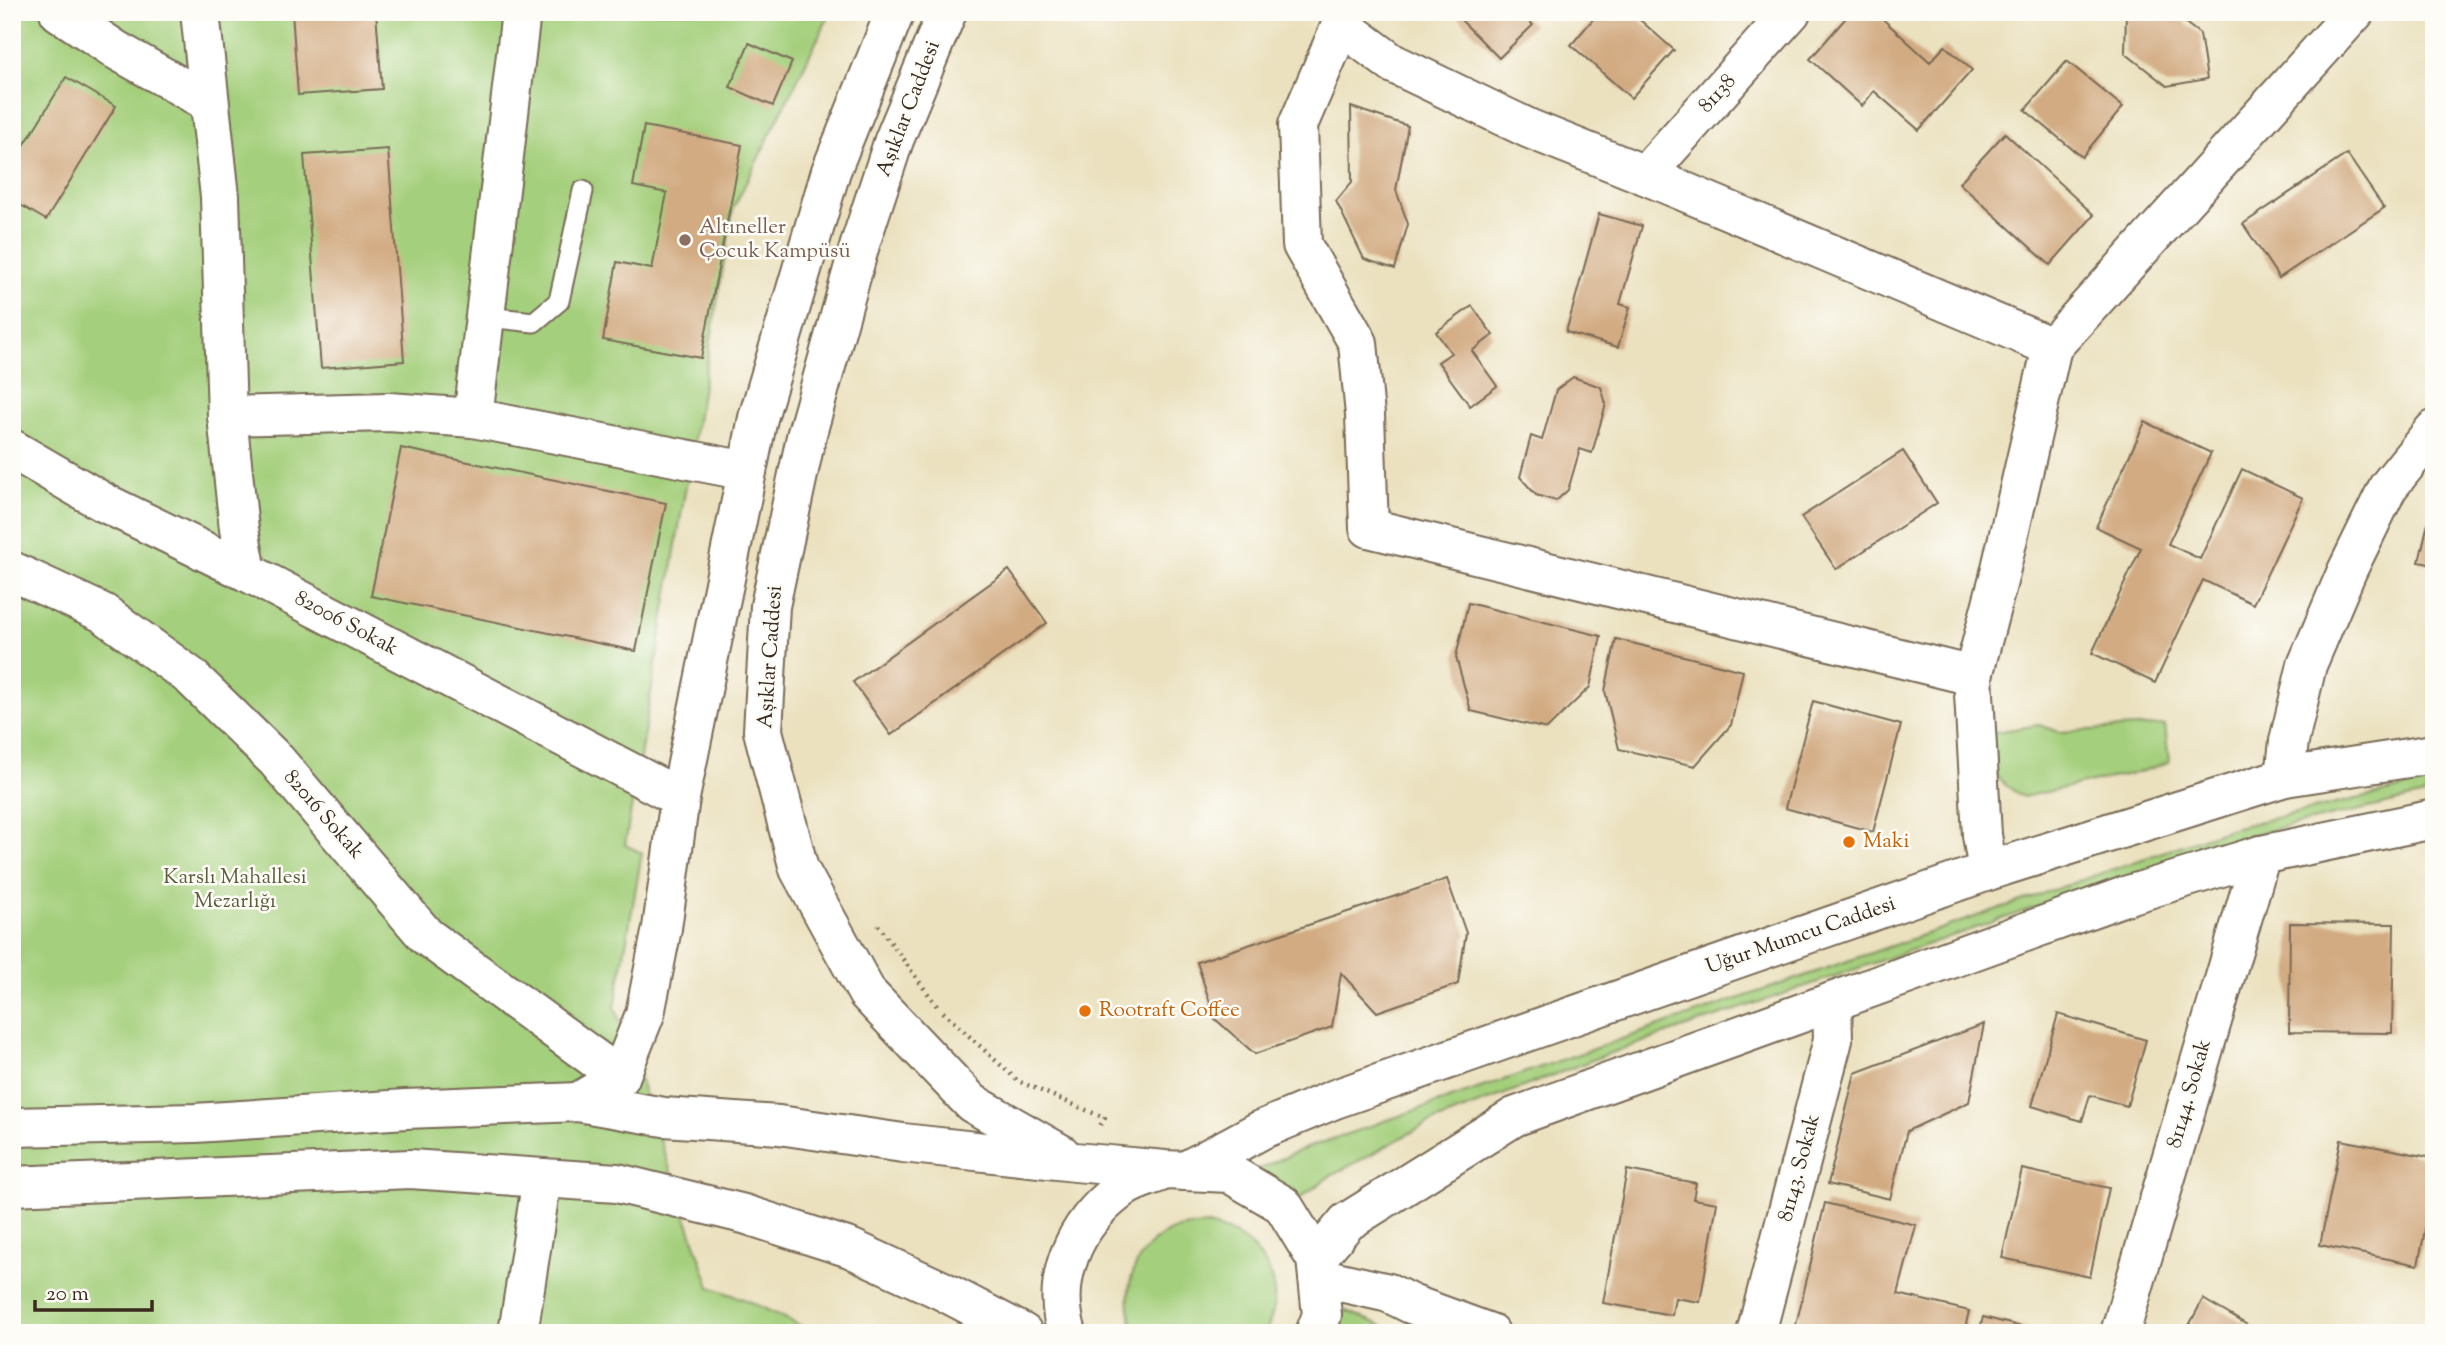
<svg xmlns="http://www.w3.org/2000/svg" width="2446" height="1345" viewBox="0 0 2446 1345" font-family="'Sorts Mill Goudy',serif">
<rect width="100%" height="100%" fill="#fdfcf7"/>
<filter id="ink" filterUnits="userSpaceOnUse"><feTurbulence type="fractalNoise" baseFrequency=".0143" numOctaves="2"/><feDisplacementMap in="SourceGraphic" scale="14" xChannelSelector="R" yChannelSelector="G"/><feConvolveMatrix kernelMatrix="1 2 1 2 8 2 1 2 1" color-interpolation-filters="sRGB"/></filter>
<filter id="wash" filterUnits="userSpaceOnUse"><feTurbulence type="fractalNoise" baseFrequency=".00686" numOctaves="4" result="noise"/><feDisplacementMap in="SourceGraphic" scale="28" xChannelSelector="R" yChannelSelector="G"/><feGaussianBlur stdDeviation="1.57" result="paint"/><feColorMatrix in="noise" values="0 0 0 0 0 0 0 0 0 0 0 0 0 0 0 0 0 1.4 0 .05"/><feComposite in="paint" operator="in"/></filter>
<g filter="url(#wash)">
<rect width="100%" height="100%" fill="#ebe1bf"/>
<g fill="#a4cf7b" stroke="#707c4c" stroke-width="2">
<path d="M12,12h819l-98,197 -108,636 17,8 -27,154 95,280 36,13 70,33h-804z"/>
<path d="M2039,725l21,7 105,-7 4,37 -26,9 -120,26c-34,-22 -33,-26 -35,-64z"/>
<path d="M2434,781v12l-196,45 -633,217 -180,70 -98,53 -28,21 -52,-24 51,-24 934,-323z"/>
<path d="M1208,1225c51,11 83,58 57,108h-129c-18,-39 -3,-89 40,-104 10,-4 22,-3 32,-4z"/>
<path d="M1344,1310l57,23h-65z"/>
</g>
<g id="blocks">
<g fill="#d2ab82">
<path d="M292,12h84l6,77 -84,6z"/>
<path d="M1453,12h68l12,13 -34,33z"/>
<path d="M1599,12h32l43,38 -43,48 -60,-53z"/>
<path d="M1851,12h24l55,50 15,-16 27,24 -53,60 -45,-39 -12,15 -52,-47z"/>
<path d="M2126,12h45l29,22 7,45 -40,7 -42,-33z"/>
<path d="M749,43l43,19 -19,44 -43,-19z"/>
<path d="M2067,61l56,46 -41,50 -57,-47z"/>
<path d="M66,77l50,29 -70,114 -34,-20v-35z"/>
<path d="M1351,107l57,19 -12,64 12,34 -13,45 -31,-10 -28,-58 16,-19z"/>
<path d="M644,126l98,19 -41,213 -98,-18 14,-78 35,7 15,-76 -34,-7z"/>
<path d="M2005,133l89,82 -44,50 -91,-82z"/>
<path d="M388,149l16,212 -83,7 -17,-213z"/>
<path d="M2347,154l37,54 -105,70 -36,-54z"/>
<path d="M1599,214l43,12 -22,78 10,3 -12,40 -52,-15z"/>
<path d="M1472,306l21,29 -21,16 25,35 -27,20 -32,-44 13,-9 -15,-21z"/>
<path d="M1573,377l28,10 5,17 -14,49 -12,-4 -12,41 -12,11 -20,-6 -16,-18 11,-41 11,4 14,-50z"/>
<path d="M2145,422l66,31 -43,91 32,15 42,-90 61,29 -50,106 -50,-24 -48,103 -63,-30 49,-105 -45,-21z"/>
<path d="M401,448l265,55 -30,148 -265,-55z"/>
<path d="M1903,451l34,52 -101,66 -35,-52z"/>
<path d="M2434,520v45l-15,-3 9,-39z"/>
<path d="M1009,570l38,53 -156,112 -38,-53z"/>
<path d="M1468,603l133,33 -11,51 -43,42 -76,-18 -15,-54z"/>
<path d="M1616,639l127,32 -12,54 -36,41 -76,-17 -14,-58z"/>
<path d="M1813,701l88,24 -28,107 -88,-24z"/>
<path d="M1447,879l19,54 -8,51 -81,28 -36,-39 -9,54 -77,27 -40,-35 -18,-57z"/>
<path d="M2290,923l104,1 -2,109 -103,-1z"/>
<path d="M2058,1014l88,26 -19,66 -37,-11 -8,26 -50,-15z"/>
<path d="M1984,1024l-15,78 -62,29 -17,68 -62,-15 27,-111z"/>
<path d="M2341,1140l93,18v28l-16,79 -98,-20z"/>
<path d="M2022,1169l87,19 -19,89 -88,-19z"/>
<path d="M1627,1170l69,13 -3,16 24,4 -17,99 -25,-4 -3,17 -69,-12z"/>
<path d="M1825,1203l91,22 -18,69 71,17 -5,22h-170z"/>
<path d="M2203,1299l58,34h-76z"/>
<path d="M1983,1317l59,15v1h-63z"/>
</g>
</g>
</g>
<g filter="url(#ink)">
<use href="#blocks" fill-opacity="0" stroke="#796a56" stroke-width="2"/>
<g fill="none" stroke-linecap="round" stroke-linejoin="round">
<defs>
<path id="service" d="M487,317l47,5 25,-21 24,-110"/>
<g id="minor">
<path d="M59,12l57,38 92,52"/>
<path d="M200,12l20,185 7,219 12,113 8,43"/>
<path d="M1349,12l-8,13 51,38 138,66 115,46 407,172"/>
<path d="M1341,25l-43,100 4,120 56,98 7,72 4,113 604,148"/>
<path d="M1645,175l146,-163"/>
<path d="M227,416l162,-4 84,6 274,53"/>
<path d="M473,418l48,-406"/>
<path d="M12,449l91,53 144,70 433,226"/>
<path d="M12,571l91,42 87,63 86,84 150,176 194,141"/>
<path d="M2285,777l4,-36 18,-76 40,-94 41,-84 46,-57"/>
<path d="M1988,871l-6,-36 -9,-159 26,-99 53,-230 303,-335"/>
<path d="M518,1333l24,-155"/>
<path d="M1756,1333l77,-293 -1,-38"/>
<path d="M2120,1333l141,-478"/>
</g>
<g id="tertiary">
<path d="M1185,1171l76,-41 74,-31 653,-228 297,-94 149,-23"/>
<path d="M1347,1222l167,-105 611,-221 136,-41 173,-36"/>
</g>
<g id="secondary">
<path d="M947,12l-53,128 -33,101 -55,196 -36,169 -7,125 36,138 68,124 105,110 89,51"/>
<path d="M578,1102l42,-25 25,-63 17,-86 18,-130 78,-380 73,-247 64,-159"/>
<path d="M12,1127l183,-4 211,-14 172,-7 86,15 115,8 124,18 172,19 90,8 64,3 54,32 33,54 6,56 -7,18"/>
<path d="M12,1186l398,-17 207,14 127,31 106,34 91,42 82,43"/>
<path d="M1316,1259l31,-37"/>
<path d="M1318,1277l71,16 22,11 79,29"/>
<path d="M1067,1333c-17,-55 8,-109 52,-142 11,-10 30,-14 44,-20"/>
</g>
</defs>
<use href="#service" stroke="#796a56" stroke-width="23"/>
<use href="#minor" stroke="#796a56" stroke-width="42"/>
<use href="#tertiary" stroke="#796a56" stroke-width="42"/>
<use href="#secondary" stroke="#796a56" stroke-width="42"/>
<g stroke="#796a56" stroke-width="4.5" stroke-dasharray="2 5" stroke-linecap="butt">
<path d="M878,925l59,81"/>
<path d="M943,1012l75,69 87,37 -5,8"/>
</g>
<use href="#service" stroke="#fff" stroke-width="19"/>
<use href="#minor" stroke="#fff" stroke-width="38"/>
<use href="#tertiary" stroke="#fff" stroke-width="38"/>
<use href="#secondary" stroke="#fff" stroke-width="38"/>
</g>
</g>
<circle fill="#8d6e63" stroke="#fdfcf7" stroke-width="2.5" cx="685" cy="240" r="7"/>
<g fill="#e8710a" stroke="#fdfcf7" stroke-width="2.5">
<circle cx="1849" cy="842" r="7"/>
<circle cx="1085" cy="1011" r="7"/>
</g>
<g text-anchor="middle" dominant-baseline="central" stroke-width="5" stroke-linejoin="round" paint-order="stroke">
<g font-size="21" fill="#3b2a1e" stroke="#fdfcf7">
<text transform="translate(1718 94) rotate(-48)">81138</text>
<text transform="translate(909 109) rotate(-69)">Aşıklar Caddesi</text>
<text transform="translate(346 624) rotate(28)">82006 Sokak</text>
<text transform="translate(771 657) rotate(-86)">Aşıklar Caddesi</text>
<text transform="translate(323 815) rotate(49)">82016 Sokak</text>
<text transform="translate(1801 936) rotate(-19)">Uğur Mumcu Caddesi</text>
<text transform="translate(2190 1094) rotate(-74)">81144. Sokak</text>
<text transform="translate(1800 1168) rotate(-75)">81143. Sokak</text>
</g>
<g font-size="21" fill="#785e54" stroke="#fdfcf7" text-anchor="start">
<text x="699" y="228">Altıneller<tspan x="699" dy="24">Çocuk Kampüsü</tspan></text>
</g>
<g font-size="21" fill="#c56008" stroke="#fdfcf7" text-anchor="start">
<text x="1863" y="842">Maki</text>
<text x="1099" y="1011">Rootraft Coffee</text>
</g>
<g font-size="21" fill="#5a5c3a" stroke="#fdfcf7">
<text x="235" y="878">Karslı Mahallesi<tspan x="235" dy="24">Mezarlığı</tspan></text>
</g>
</g>
<rect width="2446" height="1345" fill="none" stroke="#fdfcf7" stroke-width="42"/>
<path d="M35 1300v10h117v-10" fill="none" stroke="#3b2a1e" stroke-width="3.5"/>
<text x="46" y="1300" font-size="21" fill="#3b2a1e" stroke="#fdfcf7" stroke-width="5" paint-order="stroke">20 m</text>
</svg>
